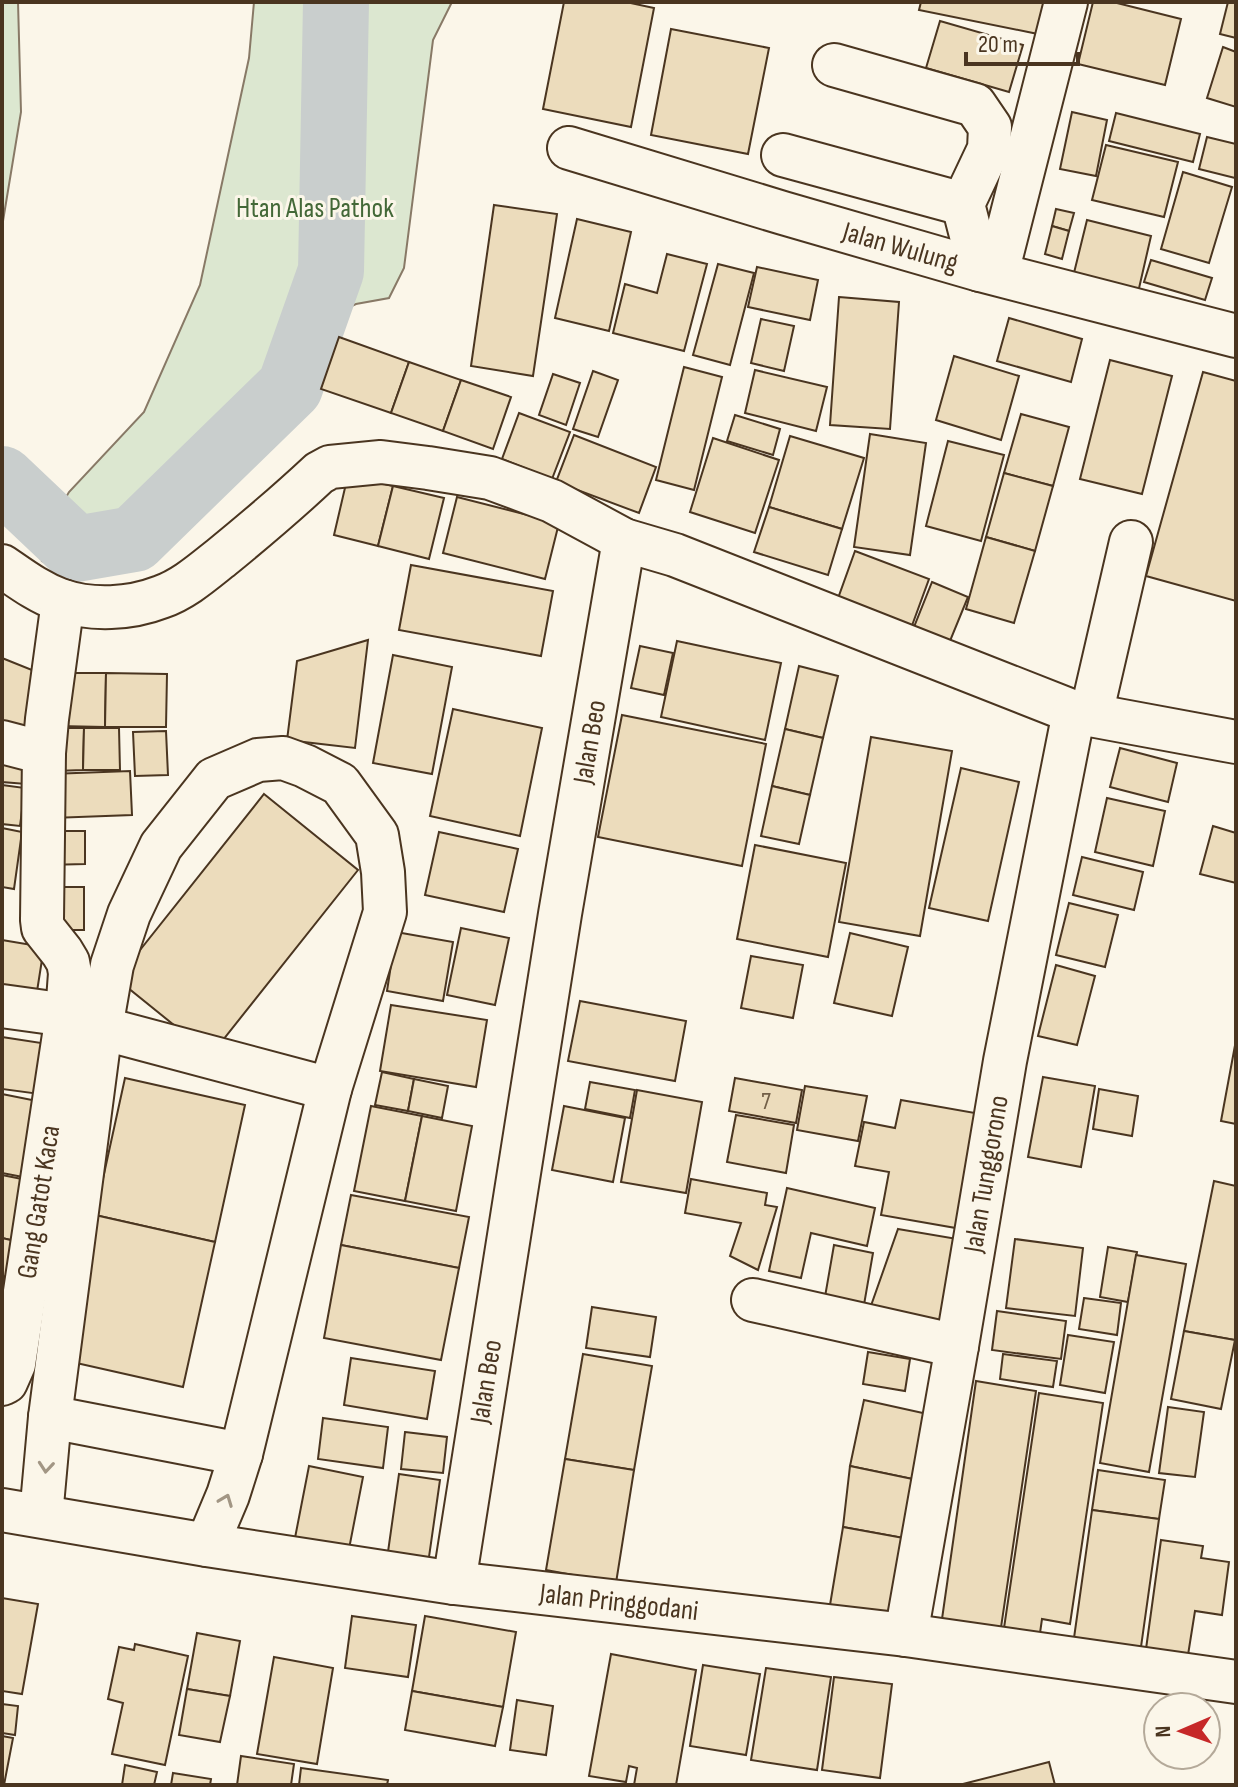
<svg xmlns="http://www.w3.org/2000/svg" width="1238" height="1787" viewBox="0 0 1238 1787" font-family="'Sofia Sans Condensed',sans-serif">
<rect width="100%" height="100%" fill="#fbf6e9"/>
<g fill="#dce7d0" stroke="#887966" stroke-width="2">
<path d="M2,2h16l3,110 -19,115z"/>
<path d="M254,2h198l-19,38 -29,228 -15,30 -33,6 -30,14 -54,101 -138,120 -25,25 -35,9 -32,-12 9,-38 18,-31 75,-80 56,-127 49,-227z"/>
</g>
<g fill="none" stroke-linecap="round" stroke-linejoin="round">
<path stroke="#c9cecd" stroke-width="66" d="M2,479l74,70 58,-10 156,-152 41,-116 5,-269"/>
</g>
<g fill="#ecdcbc" stroke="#4a3520" stroke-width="2">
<path d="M564,2h62l28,6 -23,119 -88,-18z"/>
<path d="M921,2h123l-6,32 -119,-24z"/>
<path d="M1093,2h20l68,17 -16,66 -87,-21z"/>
<path d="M1228,2h8v36l-16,-4z"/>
<path d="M940,21l83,24 -14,47 -83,-24z"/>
<path d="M671,29l98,19 -21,106 -97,-19z"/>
<path d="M1223,47l13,5v55l-29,-9z"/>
<path d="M1072,112l35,8 -11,56 -36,-7z"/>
<path d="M1116,113l84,21 -7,28 -84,-21z"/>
<path d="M1207,137l29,7 -1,34 -36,-9z"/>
<path d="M1106,145l72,17 -14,55 -72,-17z"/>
<path d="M1183,172l49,15 -23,76 -48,-14z"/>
<path d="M494,205l63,9 -24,162 -62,-10z"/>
<path d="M1056,209l18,4 -5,18 -17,-5z"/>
<path d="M577,219l54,13 -22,99 -54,-13z"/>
<path d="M1087,220l64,16 -14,61 -65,-16z"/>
<path d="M1052,226l17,5 -7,28 -17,-5z"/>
<path d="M667,254l40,10 -23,87 -71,-18 12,-49 32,9z"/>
<path d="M1151,260l61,18 -7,22 -61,-18z"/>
<path d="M718,264l36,9 -24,92 -37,-10z"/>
<path d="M757,267l61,13 -8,40 -62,-13z"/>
<path d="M839,297l60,5 -9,127 -60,-4z"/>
<path d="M1009,318l73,21 -11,43 -74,-21z"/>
<path d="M761,319l33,7 -10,45 -33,-8z"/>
<path d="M339,337l70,25 -18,51 -70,-24z"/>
<path d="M954,356l65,20 -18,64 -65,-20z"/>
<path d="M1110,360l62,16 -30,118 -62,-15z"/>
<path d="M409,362l52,18 -18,51 -52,-18z"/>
<path d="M684,367l38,10 -28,113 -38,-10z"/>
<path d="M755,370l72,17 -11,44 -71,-18z"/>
<path d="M593,371l25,9 -20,57 -25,-8z"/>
<path d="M1203,372l33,9v220l-90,-25z"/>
<path d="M553,374l27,9 -14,42 -27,-10z"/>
<path d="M461,380l50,17 -18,52 -50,-18z"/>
<path d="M519,413l51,19 -18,47 -50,-20z"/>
<path d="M1021,414l48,13 -16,59 -49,-13z"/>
<path d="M735,415l45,14 -7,26 -46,-14z"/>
<path d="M870,434l56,9 -16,112 -56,-8z"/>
<path d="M574,435l82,32 -17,46 -83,-31z"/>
<path d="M790,436l74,22 -22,71 -73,-22z"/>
<path d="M713,438l66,22 -24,73 -65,-21z"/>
<path d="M948,441l56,14 -23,86 -55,-15z"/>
<path d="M1004,473l49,13 -18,65 -49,-14z"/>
<path d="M348,475l45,11 -15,60 -44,-11z"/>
<path d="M393,486l51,12 -15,61 -51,-13z"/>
<path d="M457,497l102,26 -14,56 -102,-26z"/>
<path d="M769,507l73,22 -14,46 -74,-23z"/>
<path d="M986,537l49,14 -21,72 -48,-14z"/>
<path d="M855,551l74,28 -19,52 -74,-27z"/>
<path d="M411,565l142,26 -12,65 -142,-26z"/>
<path d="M932,582l36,15 -18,44 -36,-14z"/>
<path d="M368,640l-13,108 -68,-8 10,-79z"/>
<path d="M677,641l104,22 -16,77 -104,-23z"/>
<path d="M640,646l33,7 -9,42 -33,-7z"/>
<path d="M393,655l59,12 -20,107 -59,-11z"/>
<path d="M2,658l45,18 -27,67 -18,-7z"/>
<path d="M799,666l39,10 -15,62 -38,-9z"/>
<path d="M59,673h47l-1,54 -47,-1z"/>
<path d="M106,673l61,1 -1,53h-61z"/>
<path d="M453,709l89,19 -22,108 -90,-20z"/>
<path d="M622,715l144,29 -24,122 -144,-29z"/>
<path d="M55,728h29l-1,42 -28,1z"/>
<path d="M84,728h35l1,42h-37z"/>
<path d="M785,729l38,9 -13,57 -38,-9z"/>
<path d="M166,731l2,44 -33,1 -2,-44z"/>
<path d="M871,737l81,14 -32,185 -81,-14z"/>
<path d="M1120,748l57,15 -9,39 -58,-15z"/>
<path d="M2,751l27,3 -3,30 -24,-2z"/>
<path d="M961,768l58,14 -31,139 -59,-13z"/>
<path d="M130,771l2,44 -80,3 -2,-44z"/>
<path d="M2,785l23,3 -5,38 -18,-2z"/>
<path d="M772,786l38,9 -11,49 -38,-8z"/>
<path d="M264,794l94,76 -147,185 -94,-76z"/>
<path d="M1107,798l58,13 -12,55 -58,-14z"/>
<path d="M1213,826l23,7v50l-36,-9z"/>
<path d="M2,828l20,4 -8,57 -12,-2z"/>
<path d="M46,831h39v33l-39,1z"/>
<path d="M439,832l79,17 -14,63 -79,-17z"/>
<path d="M755,845l91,18 -18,94 -91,-18z"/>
<path d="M1082,857l61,15 -9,38 -61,-15z"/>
<path d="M50,887h34v43h-33z"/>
<path d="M1069,903l49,12 -13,52 -49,-12z"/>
<path d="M461,928l48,10 -14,67 -48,-10z"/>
<path d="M396,932l57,10 -10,59 -56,-10z"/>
<path d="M850,933l58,14 -16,69 -58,-13z"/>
<path d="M2,940l42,7 -9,57 -33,-6z"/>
<path d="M751,956l52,9 -10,53 -52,-10z"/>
<path d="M1056,965l39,11 -18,69 -39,-9z"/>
<path d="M580,1001l106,20 -11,60 -107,-20z"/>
<path d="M391,1005l96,15 -11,67 -96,-16z"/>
<path d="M2,1037l59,9 -7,50 -52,-7z"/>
<path d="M1236,1040v84l-15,-3z"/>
<path d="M382,1072l32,7 -6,32 -33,-6z"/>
<path d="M1043,1077l52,9 -14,81 -53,-10z"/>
<path d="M125,1078l120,27 -30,137 -120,-27z"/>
<path d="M735,1078l67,12 -6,33 -67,-12z"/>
<path d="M414,1079l34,7 -6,32 -34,-7z"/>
<path d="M590,1082l45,8 -5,28 -45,-9z"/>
<path d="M805,1086l62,10 -9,45 -61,-11z"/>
<path d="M1099,1089l39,7 -6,40 -39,-7z"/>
<path d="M637,1090l65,12 -16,91 -65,-11z"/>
<path d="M2,1094l40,8 -14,76 -26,-5z"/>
<path d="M901,1100l91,16 -19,115 -92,-16 8,-43 -34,-6 9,-44 31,6z"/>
<path d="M371,1106l51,10 -17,85 -51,-10z"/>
<path d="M564,1106l61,12 -12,64 -61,-12z"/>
<path d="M736,1115l58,10 -8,48 -59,-11z"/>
<path d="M422,1116l50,10 -16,85 -51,-10z"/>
<path d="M2,1175l25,5 -12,61 -13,-3z"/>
<path d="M691,1179l76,14 -2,12 12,2 -19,63 -28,-14 11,-33 -56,-10z"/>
<path d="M1214,1181l22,5 -1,154 -51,-9z"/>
<path d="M787,1188l88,20 -8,38 -56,-13 -10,45 -32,-7z"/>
<path d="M351,1195l118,22 -10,51 -118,-23z"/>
<path d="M95,1215l120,27 -32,145 -120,-27z"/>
<path d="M898,1229l71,12 -26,94 -76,-18z"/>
<path d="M2,1238l13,3 -7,36 -6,-1z"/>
<path d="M1015,1239l68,9 -8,68 -69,-8z"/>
<path d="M341,1245l118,23 -18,92 -117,-22z"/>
<path d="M834,1245l39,8 -12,69 -39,-8z"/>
<path d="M1108,1247l29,5 -9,50 -28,-5z"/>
<path d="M1136,1255l50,9 -37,208 -49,-9z"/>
<path d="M1084,1298l37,5 -4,32 -38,-6z"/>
<path d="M592,1307l64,10 -6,40 -64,-9z"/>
<path d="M997,1311l69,10 -5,38 -69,-9z"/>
<path d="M1184,1331l51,9 -14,69 -50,-10z"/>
<path d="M1068,1335l46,7 -9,51 -45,-8z"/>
<path d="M868,1352l42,7 -5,32 -42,-7z"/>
<path d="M583,1354l69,12 -18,104 -69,-11z"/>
<path d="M1003,1354l54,7 -4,26 -53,-8z"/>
<path d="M351,1358l84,13 -8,48 -83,-14z"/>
<path d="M976,1381l60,10 -37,250 -59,-8z"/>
<path d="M1039,1393l64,10 -33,221 -28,-5 -2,14 -36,-5z"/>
<path d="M864,1400l77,17 -14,65 -77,-16z"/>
<path d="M1168,1407l36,5 -9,65 -36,-4z"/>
<path d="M323,1418l65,9 -5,41 -65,-9z"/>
<path d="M405,1432l42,5 -4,36 -42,-4z"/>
<path d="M565,1459l69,11 -18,113 -70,-13z"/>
<path d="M309,1466l54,11 -15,77 -54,-11z"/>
<path d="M850,1466l77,16 -7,59 -77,-14z"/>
<path d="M1098,1470l67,10 -6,39 -67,-9z"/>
<path d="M399,1474l41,6 -12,84 -41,-5z"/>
<path d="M1092,1510l67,9 -18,128 -67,-9z"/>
<path d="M843,1527l77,14 -13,77 -77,-13z"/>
<path d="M1161,1540l42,6 -2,12 28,4 -7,53 -27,-4 -7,44 -42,-6z"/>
<path d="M2,1598l36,6 -16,90 -20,-3z"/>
<path d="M352,1616l64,9 -8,52 -63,-9z"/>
<path d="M425,1616l91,16 -13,75 -91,-16z"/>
<path d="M197,1633l43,8 -10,55 -43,-7z"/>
<path d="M135,1644l53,12 -23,109 -53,-11 11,-51 -15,-4 11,-52 15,3z"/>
<path d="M611,1654l85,16 -20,115h-42l3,-17 -8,-2 -3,16 -37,-6z"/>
<path d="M274,1657l59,11 -16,96 -60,-10z"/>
<path d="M703,1665l57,9 -14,81 -56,-9z"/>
<path d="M766,1668l65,9 -14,93 -66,-10z"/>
<path d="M834,1677l58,7 -12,94 -58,-8z"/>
<path d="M187,1689l43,7 -10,46 -41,-7z"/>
<path d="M412,1691l91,16 -8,39 -90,-16z"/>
<path d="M517,1700l36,6 -7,49 -36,-5z"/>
<path d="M2,1704l16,2 -3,29 -13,-2z"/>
<path d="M2,1736l11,2 -9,47h-2z"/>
<path d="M241,1756l53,8 -3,21h-54z"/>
<path d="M1049,1762l6,23h-96z"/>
<path d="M125,1765l32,7 -3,13h-32z"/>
<path d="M301,1768l87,12 -1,5h-88z"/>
<path d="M173,1773l38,6 -1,6h-39z"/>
</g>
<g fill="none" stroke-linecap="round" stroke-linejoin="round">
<defs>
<g id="minor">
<path d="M834,65l141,40 15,22 -1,22 -26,55 17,66"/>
<path id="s1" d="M569,148l214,65 197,57 256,66"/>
<path d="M783,155l180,49"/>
<path d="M997,273l69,-271"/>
<path d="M2,566c19,13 36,26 58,34 32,11 70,9 101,-3 23,-8 42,-25 61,-40 33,-27 66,-55 97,-84l11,-6 51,-5 47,6 62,10 62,23 72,39 51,15 399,157 162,30"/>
<path d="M1091,715l40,-173"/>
<path d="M2,742l42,11 -2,167 1,8 19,24 6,10 2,11 -3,42 -53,349 -8,18 -4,2"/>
<path d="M44,753l3,-34 16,-118"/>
<path d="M2,1006l65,9"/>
<path d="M101,1028l229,61"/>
<path d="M753,1300l204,46"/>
<path d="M50,1417l191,37"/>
<path id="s2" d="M2,1510l205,35 247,38 452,52 330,47"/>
<path d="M41,1516l9,-99 51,-389 11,-63 17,-51 32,-68 53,-67 44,-19 25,-2 22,8 35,18 37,51 6,37 2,40 -55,177 -89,365 -13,41 -21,50"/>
<path id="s3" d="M454,1583l106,-669 64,-374"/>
<path id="s4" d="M906,1635l51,-289 48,-285 69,-349"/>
</g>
</defs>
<use href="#minor" stroke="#4a3520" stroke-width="46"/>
<use href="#minor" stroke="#fbf6e9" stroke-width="42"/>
</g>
<defs><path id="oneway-chevron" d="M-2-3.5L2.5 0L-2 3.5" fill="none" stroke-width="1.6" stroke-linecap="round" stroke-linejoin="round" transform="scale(2)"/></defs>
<g stroke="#a29684">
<use href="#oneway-chevron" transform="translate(46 1467) rotate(95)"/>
<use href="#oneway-chevron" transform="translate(226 1500) rotate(-69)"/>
</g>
<g text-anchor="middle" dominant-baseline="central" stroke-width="6" stroke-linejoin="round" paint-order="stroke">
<g font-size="24" fill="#725f47">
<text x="766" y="1101">7</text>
</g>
<g font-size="28" fill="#436837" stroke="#fbf6e9">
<text x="315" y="208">Htan Alas Pathok</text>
</g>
<g font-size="28" fill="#4a3520" stroke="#fbf6e9">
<text stroke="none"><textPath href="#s1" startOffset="346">Jalan Wulung</textPath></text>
<text stroke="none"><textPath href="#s3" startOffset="852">Jalan Beo</textPath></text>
<text stroke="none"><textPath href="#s4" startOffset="468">Jalan Tunggorono</textPath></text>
<text transform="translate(39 1202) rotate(-81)">Gang Gatot Kaca</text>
<text stroke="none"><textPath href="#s3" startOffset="204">Jalan Beo</textPath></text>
<text stroke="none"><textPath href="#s2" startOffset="624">Jalan Pringgodani</textPath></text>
</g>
</g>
<rect width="1238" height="1787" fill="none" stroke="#4a3520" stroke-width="8"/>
<g transform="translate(1182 1731) rotate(268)"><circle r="38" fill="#fbf6e9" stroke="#b4a999" stroke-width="2"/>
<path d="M0-6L14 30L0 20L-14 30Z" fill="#c62828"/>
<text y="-12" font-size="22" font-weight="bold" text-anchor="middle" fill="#4a3520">N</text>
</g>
<path d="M966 52v12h112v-12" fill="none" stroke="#4a3520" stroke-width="4"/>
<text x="978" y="52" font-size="24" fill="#4a3520" stroke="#fbf6e9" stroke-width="6" paint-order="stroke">20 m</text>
</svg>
